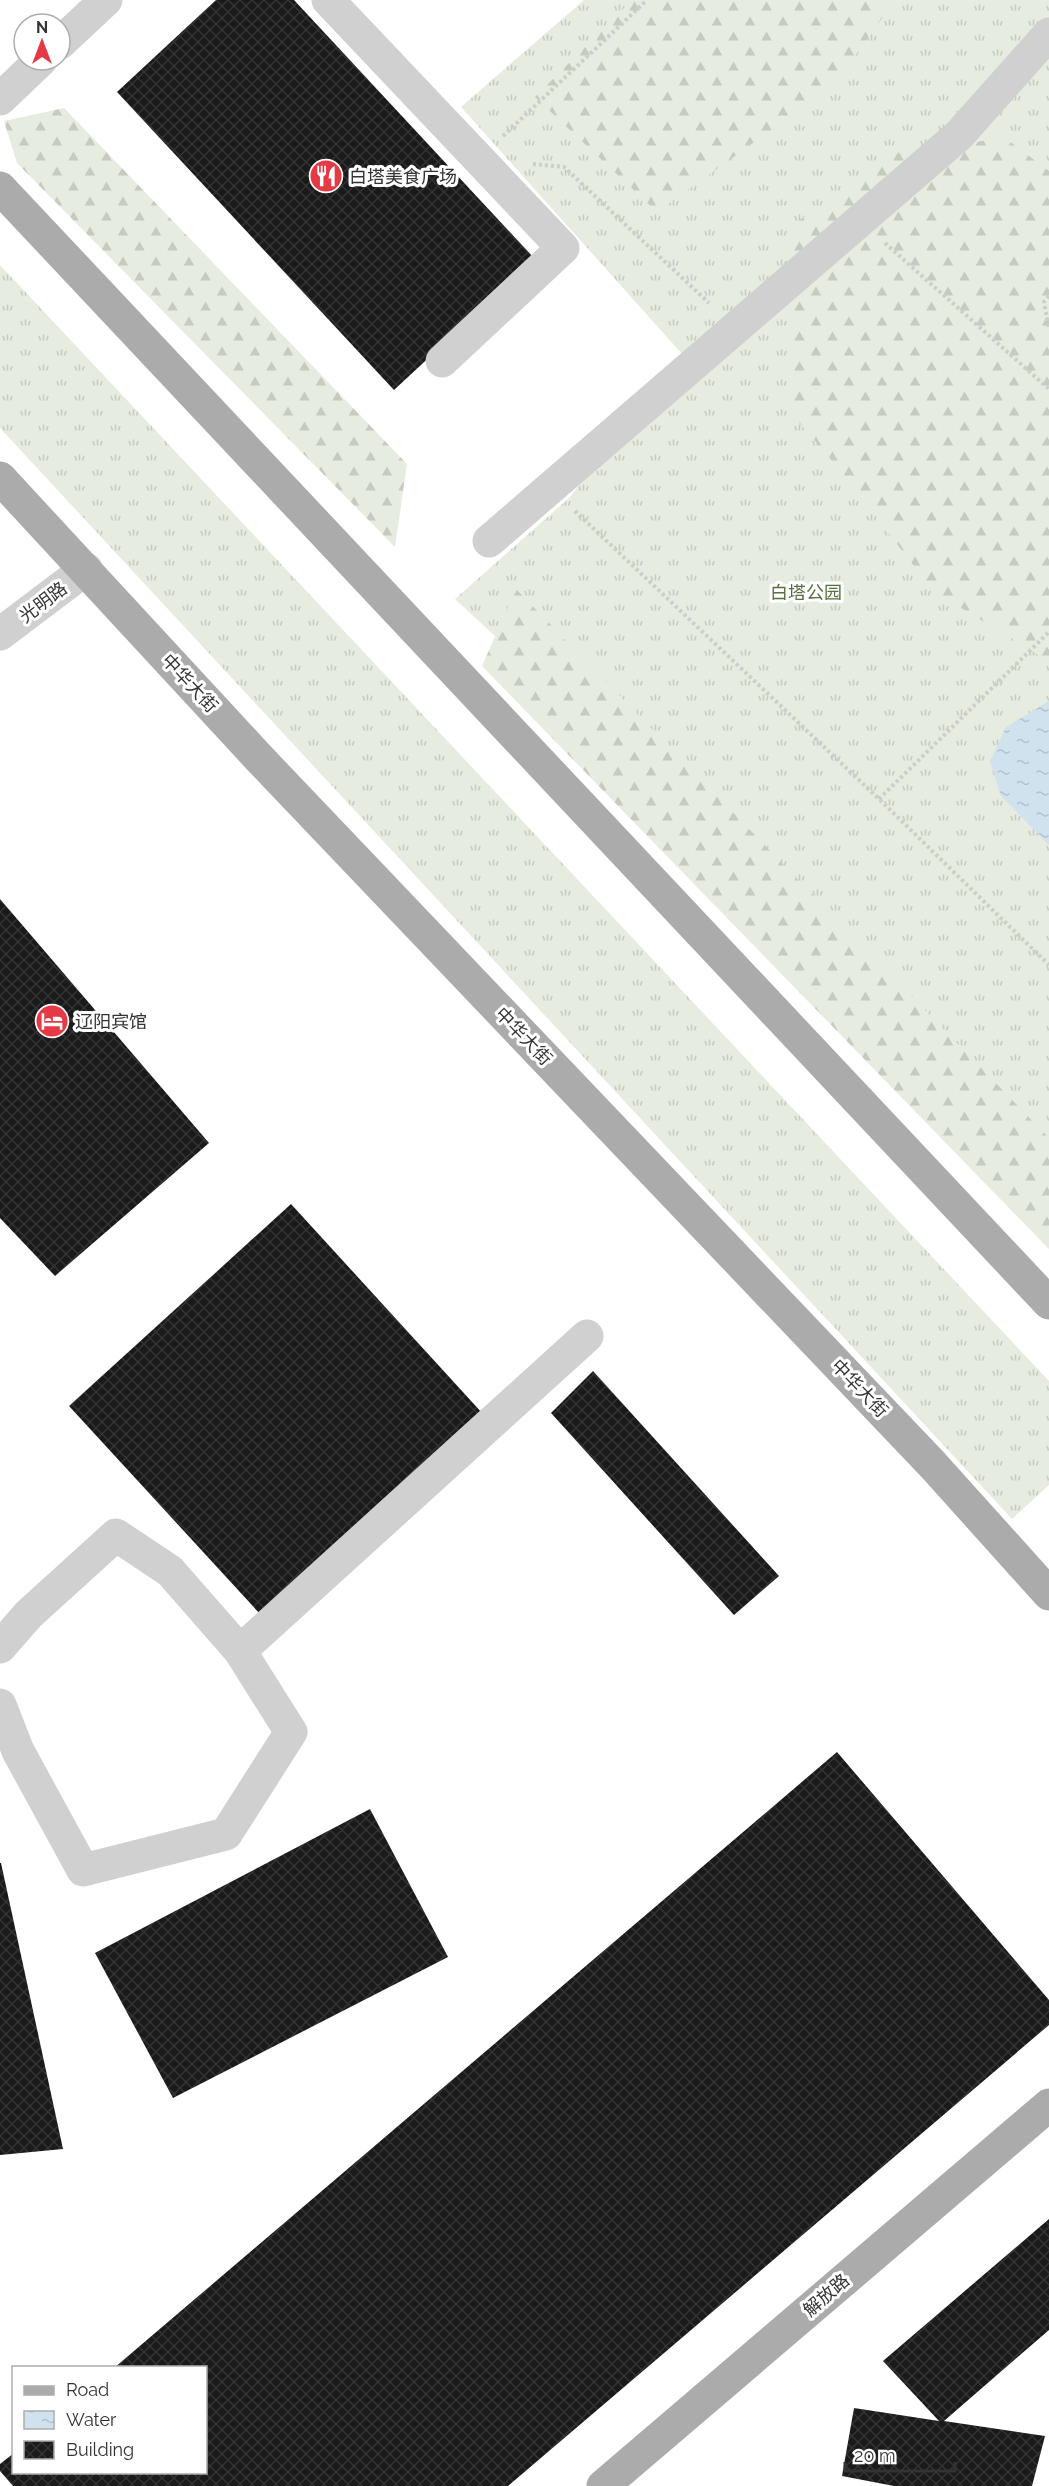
<svg xmlns="http://www.w3.org/2000/svg" width="1049" height="2486" viewBox="0 0 1049 2486" font-family="Raleway,'Noto Sans SC',sans-serif">
<defs>
<pattern id="grass-tufts" width="24" height="20" patternUnits="userSpaceOnUse" patternTransform="scale(1.5)"><rect width="24" height="20" fill="#e6ecdf"/><path d="M3 7l-1-3M5 7V3M7 7l1-3M15 17l-1-3M17 17v-4M19 17l1-3" fill="none" stroke="#c6cbc0"/></pattern>
<pattern id="forest-firs" width="22" height="20" patternUnits="userSpaceOnUse" patternTransform="scale(1.5)"><rect width="22" height="20" fill="#e6ecdf"/><path d="M5 1l3.5 6h-7zM16 11l3.5 6h-7z" fill="#c6cbc0"/></pattern>
<pattern id="water-ripples" width="26" height="14" patternUnits="userSpaceOnUse" patternTransform="scale(1.5)"><rect width="26" height="14" fill="#cfe2ee"/><path d="M2 4q2-2 4 0t4 0M15 11q2-2 4 0t4 0" fill="none" stroke="#b2c2cd"/></pattern>
<pattern id="building-cross-hatch" width="8" height="8" patternUnits="userSpaceOnUse" patternTransform="scale(1.5)"><rect width="8" height="8" fill="#1a1a1a"/><path d="M0 0l8 8M0 8l8-8" fill="none" stroke="#333"/></pattern>
</defs>
<rect width="100%" height="100%" fill="#fff"/>
<g fill="url(#grass-tufts)">
<path d="M584,0h465v1148l-594,-549 114,-101 114,-143 -222,-248z"/>
<path d="M0,265l1049,1116v104l-37,34 -1012,-1091z"/>
</g>
<g fill="url(#forest-firs)">
<path d="M632,0h263l-60,84 -178,128 -122,-115z"/>
<path d="M64,108l343,356 -12,83 -378,-384 -13,-42z"/>
<path d="M1005,138l44,33v490l-116,-70 -91,-119 -54,-62 3,-184 104,-73z"/>
<path d="M516,589l533,549v111l-567,-583z"/>
</g>
<path fill="url(#water-ripples)" d="M1049,701v144l-48,-49 -11,-35 16,-34z"/>
<g fill="url(#building-cross-hatch)">
<path d="M216,0h78l241,259 -141,131 -277,-298z"/>
<path d="M0,899l209,244 -154,133 -55,-58z"/>
<path d="M291,1204l192,210 -222,201 -192,-209z"/>
<path d="M593,1371l186,205 -45,39 -183,-202z"/>
<path d="M837,1752l212,248v25l-541,461h-495l-13,-15v-7l14,-11v19h192v-104h-92z"/>
<path d="M370,1809l78,148 -275,141 -78,-145z"/>
<path d="M0,1863h1l62,286 -63,6z"/>
<path d="M1049,2219v111l-105,91 101,15 -13,50h-138l-52,-10 12,-68 85,13 -56,-60z"/>
</g>
<g fill="none" stroke-linecap="round" stroke-linejoin="round">
<g stroke="#cdcdcd" stroke-width="4" stroke-dasharray="3 3" stroke-linecap="butt">
<path d="M503,136l144,-136"/>
<path d="M533,164l31,3 145,136"/>
<path d="M885,243l164,146"/>
<path d="M1049,296l-5,6 5,27"/>
<path d="M575,511l304,288 170,166"/>
<path d="M879,799l170,-167"/>
</g>
<g stroke="#d0d0d0" stroke-width="33">
<path d="M328,0l235,248 -121,113"/>
<path d="M60,43l46,-43"/>
<path d="M0,99l41,-39"/>
<path d="M489,541l470,-406 90,-101"/>
<path d="M0,634l86,-65"/>
<path d="M0,1647l29,-33 87,-79 54,36 70,80 51,81 -65,102 -143,36 -65,-119 -18,-46"/>
<path d="M240,1651l347,-315"/>
</g>
<g stroke="#ababab" stroke-width="33">
<path d="M0,188l1049,1115"/>
<path d="M0,478l258,279 675,708 116,129"/>
<path d="M603,2486l446,-381"/>
</g>
</g>
<defs>
<symbol id="restaurant-disc" viewBox="-11 -11 22 22"><circle r="9.5" fill="#e63946" stroke="#fff"/><path d="M-5-6h1v4h1v-4h1v4h1v-4h1v5L-1.5 .5V6h-2V.5L-5-1ZM5-6V6H3V1.5H1.5Q1.5-4 5-6Z" fill="#fff"/></symbol>
<symbol id="hotel-disc" viewBox="-11 -11 22 22"><circle r="9.5" fill="#e63946" stroke="#fff"/><path d="M-6-4.5h1.5V1H6V5H4.5V3h-9V5H-6ZM-4 0a1.8 1.8 0 1 1 3.6 0ZM.5 0V-2.5h3Q6-2.5 6 0Z" fill="#fff"/></symbol>
</defs>
<g fill-rule="evenodd">
<use href="#restaurant-disc" x="307" y="157" width="38" height="38"/>
<use href="#hotel-disc" x="33" y="1002" width="38" height="38"/>
</g>
<g text-anchor="middle" dominant-baseline="central" stroke-width="6" stroke-linejoin="round" paint-order="stroke">
<g font-size="18" fill="#333" stroke="#fff" text-anchor="start">
<text x="349" y="176">白塔美食广场</text>
<text x="75" y="1021">辽阳宾馆</text>
</g>
<g font-size="18" fill="#56703f" stroke="#fff">
<text x="806" y="592">白塔公园</text>
</g>
<g font-size="18" fill="#333" stroke="#fff">
<text transform="translate(43 602) rotate(-37)">光明路</text>
<text transform="translate(190 683) rotate(47)">中华大街</text>
<text transform="translate(524 1036) rotate(46)">中华大街</text>
<text transform="translate(860 1388) rotate(46)">中华大街</text>
<text transform="translate(826 2295) rotate(-41)">解放路</text>
</g>
</g>
<rect x="12" y="2366" width="195" height="108" fill="#ffffff" stroke="#adadad" stroke-width="1.5"/>
<rect x="24" y="2386" width="30" height="9" fill="#ababab" stroke="#adadad" stroke-width="1.5"/>
<text x="66" y="2396" font-size="18" fill="#333333">Road</text>
<rect x="24" y="2411" width="30" height="18" fill="url(#water-ripples)" stroke="#adadad" stroke-width="1.5"/>
<text x="66" y="2426" font-size="18" fill="#333333">Water</text>
<rect x="24" y="2441" width="30" height="18" fill="url(#building-cross-hatch)" stroke="#adadad" stroke-width="1.5"/>
<text x="66" y="2456" font-size="18" fill="#333333">Building</text>
<g transform="translate(42 42)"><circle r="28" fill="#ffffff" stroke="#adadad" stroke-width="1.5"/>
<path d="M0-4.5L10 22L0 15L-10 22Z" fill="#e63946"/>
<text y="-9" font-size="16" font-weight="bold" text-anchor="middle" fill="#333333">N</text>
</g>
<path d="M845 2462v9h110v-9" fill="none" stroke="#333333" stroke-width="3"/>
<text x="854" y="2462" font-size="18" fill="#333333" stroke="#ffffff" stroke-width="4.5" paint-order="stroke">20 m</text>
</svg>
